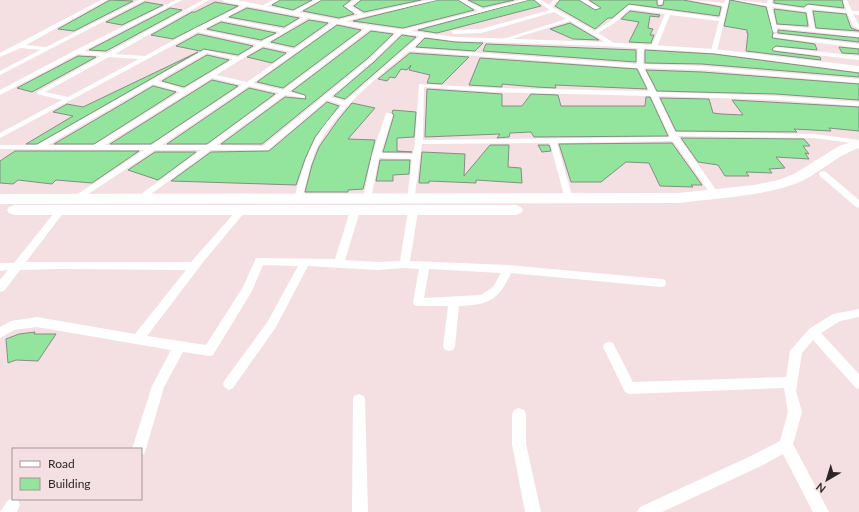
<svg xmlns="http://www.w3.org/2000/svg" width="859" height="512" viewBox="0 0 859 512" font-family="Lato,sans-serif">
<rect width="100%" height="100%" fill="#f4e0e2"/>
<g fill="#93e59e" stroke="#828e83">
<path d="M110,0l23,1 -59,30 -16,-2z"/>
<path d="M280,0h32l-19,10 -21,-5z"/>
<path d="M322,0h29l-8,6 11,8 -15,4 -36,-7z"/>
<path d="M361,0h60l-57,12 -10,-6z"/>
<path d="M438,0h20l16,10 -71,18 -50,-7z"/>
<path d="M468,0h46l-31,7z"/>
<path d="M529,0h5l7,6 -104,27 -19,-3z"/>
<path d="M560,0h19l16,10 6,-2 -12,-8h68v4l1,2 5,-1 1,-5h19l38,7 -2,9 -90,-12 -17,14h-4l-13,11 -40,-23z"/>
<path d="M730,0l36,7 7,26 -1,5 43,6 2,6 -41,-4 -4,3 1,2 47,6 1,3 -75,-9 2,-18h-1v-3l-23,-4z"/>
<path d="M774,0h68l2,8 -36,-4 -4,3 -30,-4z"/>
<path d="M145,2l18,3 -41,20 -16,-3z"/>
<path d="M215,2l23,4 -65,33 -22,-4 41,-23h3z"/>
<path d="M170,8l12,2 -76,41 -17,-1z"/>
<path d="M247,8l52,10 -15,9 -55,-10z"/>
<path d="M774,9l32,4 2,13 -31,-2z"/>
<path d="M630,11l30,4 -1,2 -9,-1 -2,12 5,1 -3,6h4l-3,8 -22,-1 10,-20 -18,-3z"/>
<path d="M813,11l33,3 5,14 8,3 -43,-3z"/>
<path d="M309,20l19,3 -34,24 -23,-5z"/>
<path d="M221,22l55,11 -15,7 -54,-11z"/>
<path d="M570,23l29,17 -26,-1 -23,-10z"/>
<path d="M337,25l24,5 -78,58 -26,-6z"/>
<path d="M778,30l81,8v4l-81,-9z"/>
<path d="M371,31l22,3 -25,24 -106,86h-41l64,-47 21,2 -1,-4 -13,-4z"/>
<path d="M198,34l55,12 -15,9 -34,-6 -4,2 -24,-5z"/>
<path d="M402,35l14,2 -71,62 -11,-3 40,-34z"/>
<path d="M425,38l30,4 28,1 -8,8 -59,-4z"/>
<path d="M486,44l150,6v12l-153,-11z"/>
<path d="M839,47l20,2v5l-17,-1z"/>
<path d="M263,48l23,5 -14,10 -25,-6z"/>
<path d="M645,50l69,4 145,19v4l-157,-13 -57,-1z"/>
<path d="M198,52l-161,92h-11l47,-28 -20,-4 14,-8 16,3z"/>
<path d="M410,53l59,4 -27,27 -15,-1 3,-8 -21,-5 2,-5 -4,5 -6,-1 -6,9 -5,-1 -3,4 -9,-2z"/>
<path d="M207,55l22,5 -45,27 -22,-6z"/>
<path d="M78,56l18,1 -64,35 -15,-4z"/>
<path d="M480,58l157,11 10,20 -92,-4 1,3 -20,-1 -34,-3v3l-33,-2z"/>
<path d="M646,70l56,2 157,12v16l-83,-6 -119,-3z"/>
<path d="M212,80l26,6 -87,58h-41z"/>
<path d="M153,86l23,6 -82,52h-40z"/>
<path d="M249,88l26,6 -68,50h-40z"/>
<path d="M427,89l75,5v12h20l9,-12 27,1 3,11h84l1,-9h4l18,39 -134,1 -3,-5 -21,1 -1,4 -12,1 3,-4 -75,3z"/>
<path d="M660,98l49,1 4,14 9,1 21,1 -11,-15 127,7v24l-30,-3 2,3 -37,-2 3,3 -121,-1z"/>
<path d="M327,102l12,4 -24,31 -10,22 -9,26 -125,-4 40,-29 58,-1z"/>
<path d="M352,103l23,5 -27,31 27,1 -12,49 -15,1v2h-43l7,-27 7,-18 19,-27z"/>
<path d="M393,110l23,2 -2,25 -17,1v13l15,1h-29l11,-37 -2,-2z"/>
<path d="M681,138l123,1 6,7h-7l6,8 -4,-1 4,6 -33,-2 9,11 -16,1 3,4 -26,-1 3,4h-24l-7,-11 -20,-3z"/>
<path d="M672,143l30,42h-11l2,2 -33,-1 -11,-23 -23,-1 -25,20h-30l-12,-38z"/>
<path d="M490,145h19l-1,22 13,1 1,15 -46,-3v3l-47,-2v2h-10l3,-31 43,2 -1,22z"/>
<path d="M538,145h11l2,6 -9,1z"/>
<path d="M15,151h124l-47,32 -36,-3 -4,4 -34,-4 -5,4 -13,-1v-22z"/>
<path d="M155,152h41l-38,28 -30,-10z"/>
<path d="M380,160h30l-1,14 -16,1v6h-17z"/>
<path d="M35,332l-1,2h22l-18,27 -22,-1 -8,3 -2,-24 13,-5z"/>
</g>
<g fill="none" stroke-linecap="round" stroke-linejoin="round">
<g fill="#fff" fill-rule="evenodd">
<path d="M101,0h6l-81,45 20,2 93,-47h6l-145,75v-4l40,-21 -19,-2 -21,9v-4z"/>
<path d="M176,0h6l-98,51 23,2 96,-53h6l-94,54 30,2 49,-27 53,-26 2,1v1l-24,13 59,11 22,-14h4v2l-43,26 27,6 40,-28 24,-6 -14,-9 10,-6h6l-9,6 13,8 64,-14h9l-99,23 -85,60 30,7 84,-63 5,1 -83,64 16,4v2l-20,-3 -68,50 46,1 106,-87 29,-28 80,-20 -19,-11h6l18,9 37,-9h8l-126,33 -29,28 -42,36 14,4 78,-68 3,2 -13,13 224,16 1,-18 3,-2 3,2 -1,18 59,2 157,13v4l-157,-13 -58,-2 12,24 120,4 83,6v4l-83,-6 -118,-4 17,36 139,2 45,6v4l-45,-6 -136,-2 41,58 -4,3 -3,-1 -39,-55 -116,2 16,56 -4,3 -4,-3 -15,-56 -128,1 -8,57h-6l-1,-2 5,-40 -33,-1 -8,41 -1,2h-6l-1,-2 9,-44 14,-42h3l4,2 -12,38 32,1 2,-12 4,-58 74,4 156,3 -11,-23 -229,-17c-33,28 -70,56 -91,95 -8,16 -11,35 -16,53l-4,3 -4,-3c12,-42 16,-61 48,-94l-15,-5 -59,50h-57l-71,52 -3,-1 -1,-2 1,-2 64,-47h-46l-79,52 -3,-1 -1,-2 1,-2 71,-47 -144,-1v-4h37l167,-95 34,7 19,-12 -59,-13 -198,106v-5l62,-33 -25,-6v-2l64,-36 -23,-2 -76,40 -2,1v-5l74,-39zM221,20l59,12 -19,10 -58,-12zM263,46l27,6 -43,30 -31,-7zM207,53l26,6 -49,30 -26,-8zM109,57l30,2 -71,38 -23,-5zM212,78l30,7 -91,60h-46zM153,84l27,8 -86,53h-46zM249,86l30,7 -72,52h-45zM424,87l69,5 158,4 19,41 -247,3z"/>
<path d="M273,0h6l-15,8 -5,-1z"/>
<path d="M315,0h6l-26,14 -5,-1z"/>
<path d="M535,0h6l8,5 5,-5h5l-7,7 43,24 17,-11 17,-15 91,13 3,-12 -32,-6 33,3 1,-3h4l-12,51 -3,2 -3,-2 8,-30 -49,-6 -13,32 -3,2 -3,-2 14,-33 -35,-5 -14,13 -18,11 16,10 1,1 -3,2 -42,-25 -68,21 -5,-1 69,-22 -12,-7 -73,21 -27,1 -3,-2 3,-2 27,-1 69,-19z"/>
<path d="M580,0h6l14,8 -5,1z"/>
<path d="M659,0h4l-1,4h-4z"/>
<path d="M734,0l33,3 1,-3h4v4l34,5 -1,-2 3,-2 38,5 -3,-9 4,-1 5,11h7v4l-6,-1 6,11v4l-6,-3 -6,-13 -36,-4 4,20 44,4v4l-82,-9v4h-4l-6,-26zM772,7l35,5 3,16 -34,-3z"/>
<path d="M775,34l84,10v4l-86,-11v-2z"/>
<path d="M776,47l83,9v4l-85,-10 -1,-1z"/>
<path d="M823,171l3,1 33,28v8l-3,-1 -36,-31 -1,-2 1,-2z"/>
<path d="M61,207l3,1 2,2 -2,2 -38,50h165l47,-53h6l2,2 -2,2 -40,48 -57,75 59,9 37,-58 13,-29 79,1 15,-48 5,-3 5,3 -15,49 32,2 23,-1 8,-50 5,-3 5,3 -8,50 98,4 153,14 4,1 1,3 -1,3 -4,1 -150,-14c-13,28 -22,32 -52,33l-4,40 -2,4 -4,1 -4,-1 -2,-4 5,-40h-30l-4,-1 -1,-3 6,-33 -15,-1 -27,2 -69,-4 -32,61 -43,61 -4,2 -4,-2 -2,-4 2,-4 43,-59 30,-55 -35,-1 -11,26 -39,64 -4,1 -26,-4 -19,35 -18,62 -2,5 -3,1v-6h-9l20,-63 19,-36 -134,-23 -23,3 -14,8v-11l11,-6 26,-4 98,17 51,-64 -126,-1 -40,1 -16,21 -4,1v-12l8,-10 -8,1v-8h14l44,-55zM429,269l72,4 -8,14 -12,8 -57,3z"/>
<path d="M859,309v8l-19,4 -19,12 38,41v15l-4,-2 -42,-47 -11,13 -6,38 6,21 -9,32 36,68h-16l-30,-58 -22,12 -99,46h-25l3,-5 111,-51 29,-15 8,-29 -4,-24 -155,6 -4,-2 -22,-45 2,-4 4,-1 4,1 20,39 153,-5 4,-26 19,-22 24,-15z"/>
<path d="M359,394l5,2 1,4 3,112h-16l1,-112 1,-4z"/>
<path d="M519,408l5,2 2,4v30l15,68h-16l-13,-68v-30l2,-4z"/>
<path d="M13,498v1l5,1 2,5 -3,7h-17l8,-12z"/>
</g>
<path fill="#fff" fill-rule="evenodd" d="M222,0h14l124,24 95,13 149,5 110,7 145,17v6l-145,-19 -110,-7 -149,-5 -95,-13 -135,-26z"/>
<g fill="#fff" fill-rule="evenodd">
<path d="M859,140v8c-21,7 -36,22 -55,32 -33,16 -89,18 -126,23l-678,1v-10l678,-1 77,-8 23,-5 16,-6 45,-28z"/>
<path d="M14,205h502l5,2 2,3 -2,3 -5,2h-502l-5,-2 -2,-3 2,-3z"/>
</g>
</g>
<rect x="12" y="448" width="130" height="52" fill="#f4e0e2" stroke="#a49697"/>
<rect x="20" y="461" width="20" height="6" fill="#ffffff" stroke="#a49697"/>
<text x="48" y="468" font-size="12" fill="#2d2626">Road</text>
<rect x="20" y="478" width="20" height="12" fill="#93e59e" stroke="#a49697"/>
<text x="48" y="488" font-size="12" fill="#2d2626">Building</text>
<g transform="translate(827 480) rotate(218)" stroke="#f4e0e2" stroke-width="3" paint-order="stroke">
<path d="M0-3L7 15L0 10L-7 15Z" fill="#2d2626"/>
<text y="-6" font-size="11" font-weight="bold" text-anchor="middle" fill="#2d2626">N</text>
</g>
</svg>
